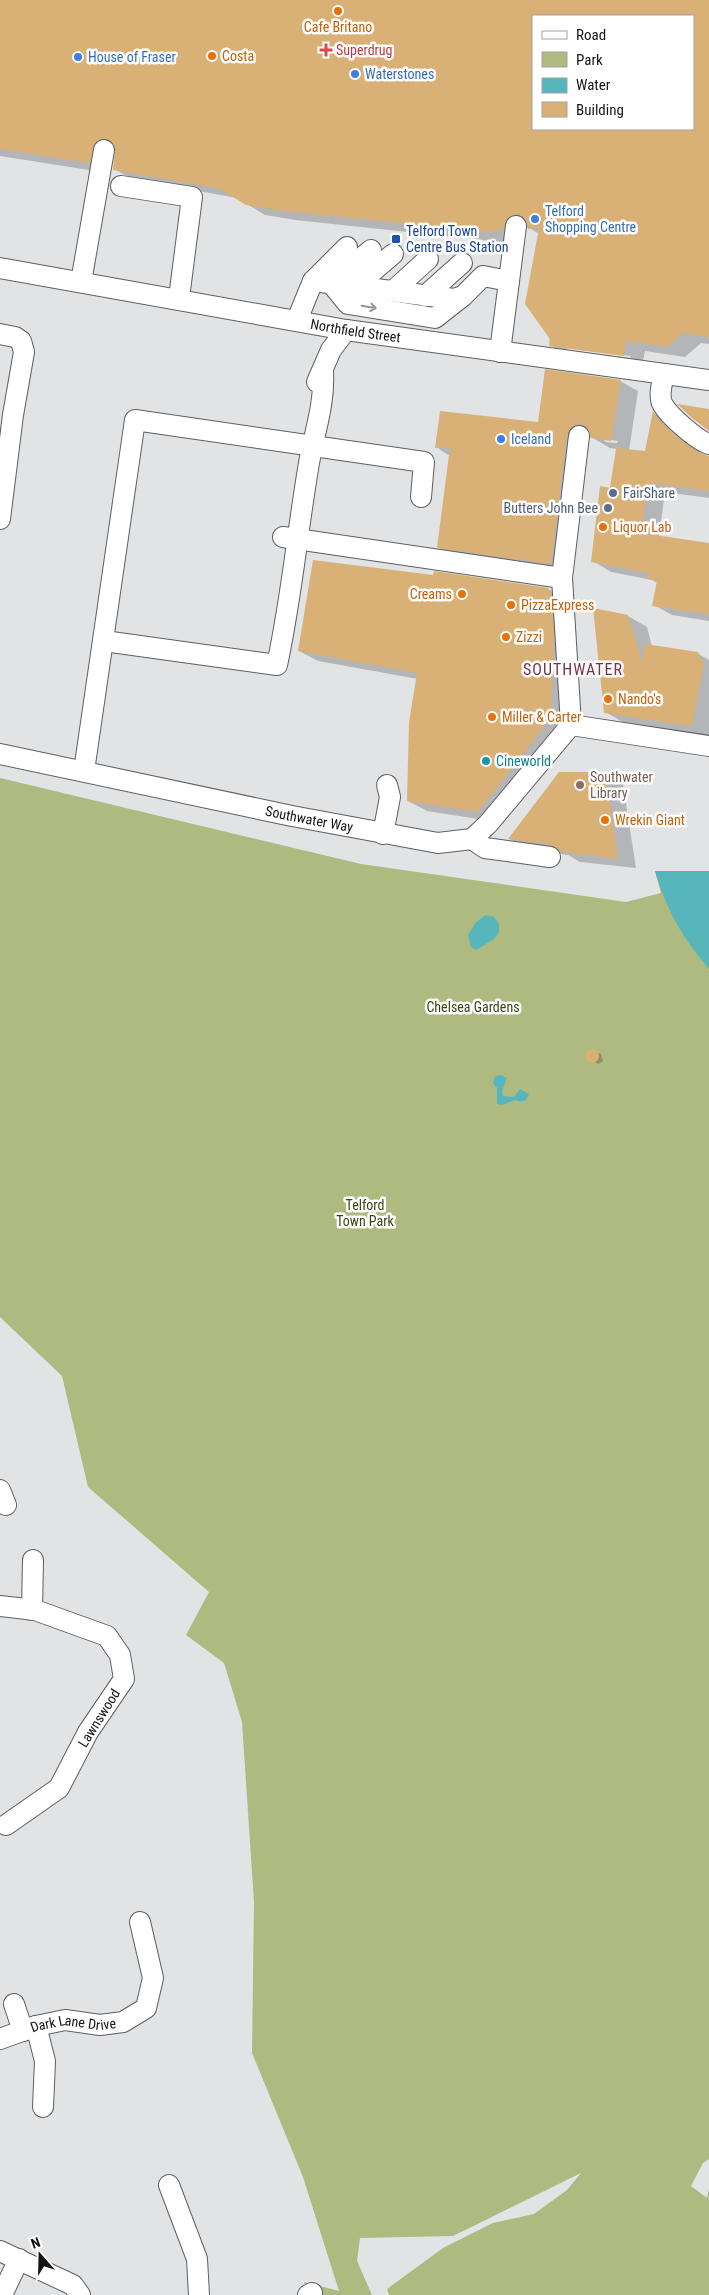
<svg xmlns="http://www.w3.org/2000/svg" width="709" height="2295" viewBox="0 0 709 2295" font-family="'Roboto Condensed',sans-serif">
<rect width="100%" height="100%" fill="#e2e3e4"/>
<path fill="#aeba80" d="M0,778l361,86 265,38 35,-9 -6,-22h54v1288l-6,4 -12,23 16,12 2,-9v106h-320l-2,-6 56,-41 50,-25 41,-9 33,-24 14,-17 -128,63 -93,2 -3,23 15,34h-64l-4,-13 35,9 -36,-114 -51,-124 2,-151 -12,-180 -18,-59 -38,-28 23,-43 -121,-105 -26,-111 -62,-59z"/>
<g fill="#57b6bc">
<path d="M655,871h54v98c-26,-30 -43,-60 -54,-98z"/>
<path d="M486,915l8,2 5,7v8l-5,7 -18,11 -5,-3 -3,-12 8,-13z"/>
<path d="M501,1075l6,3 -5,13 1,5 11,1 6,-8 9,5 -3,6 -6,2 -5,-2 -13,5 -5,-1v-16l-4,-5 2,-7z"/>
</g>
<g fill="#0003" fill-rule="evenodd">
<path d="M0,0h709v344l-8,-1 -16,14 -40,-6 -3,15 -73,-10 -19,-11 -11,-111 -11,-7 -3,2 -3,11 -20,2 -207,-22 -30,-5 -28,-17 -105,-19 -18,-10 2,-18 -3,2 -5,20 -108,-17zM533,16h160v113h-160zM565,347l66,9 -1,2 -62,-8z"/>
<path d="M620,381l18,10 -9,60 17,2 7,-40 18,10 10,13 21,18 7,3v41l-44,-6 -6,45 50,8v76l-37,-6 -18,-10 3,-22 -5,-3 -41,-8 -18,-11 18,-72 6,-40 -7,-1 -19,-11 -4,3 -18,134 -113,-17 -18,-10 12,-91 -14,-9 103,-23zM603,439l15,2 -1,2 -11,-1z"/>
<path d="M548,589l18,11 3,129 -72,93 -70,-11 -19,-10 10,-122 -100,-18 -19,-10z"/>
<path d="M628,616l19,11 5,20 45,6 12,7v76l-85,-13 -18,-11z"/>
<path d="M604,773l19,11 13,84 -56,-6 -12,-7 -41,-6 -17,-10z"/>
<path d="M591,1050l10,4 2,7 -5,3 -12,-7z"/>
</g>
<g fill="#d9b176" fill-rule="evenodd">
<path d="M0,0h709v337l-27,-4 -15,14 -41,-6 -2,15 -75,-10 1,-7 -25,-35 14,-76 -11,1 -1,-8 -9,-7 -11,4 -4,12 -20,2 -207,-22 -30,-5 -26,-16 -107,-19 2,-24 -9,-8 -6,1 -5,4 -5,20 -90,-14zM533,16h160v113h-160z"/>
<path d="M545,369l76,11 -10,61 -20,-3 -1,-7 -9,-7 -7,1 -7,9 -16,130 -114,-16 13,-101 -15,1 5,-37 98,11z"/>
<path d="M677,404l32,5v22l-17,-13z"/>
<path d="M653,411l10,13 21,18 14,10 11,4v35l-61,-8 -7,50 68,10v71l-57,-8 5,-25 -10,-3 1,-5 -57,-11 9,-76 10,2 6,-40 29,3z"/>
<path d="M313,560l120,15 1,-4 114,17v2h3l3,46 -3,82 -73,94 -71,-11 2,-79 8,-49 -119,-22z"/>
<path d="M593,608l35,7 14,48 3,-19 53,8 6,12 -12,62 -88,-13z"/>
<path d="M559,772h46l13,87 -57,-7 -9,-7 -44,-6z"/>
<circle cx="592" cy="1056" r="7"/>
</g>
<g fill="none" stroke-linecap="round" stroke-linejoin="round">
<defs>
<g id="minor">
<path d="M121,186l71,11 -13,101"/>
<path d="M371,250l-40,33 17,21 87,14 28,-22"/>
<path id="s1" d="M0,268l346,62 363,50"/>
<path d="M313,281l34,-34"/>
<path d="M81,282l23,-132"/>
<path d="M357,285l36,-31"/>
<path d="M393,291l35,-32"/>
<path d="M425,296l37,-33"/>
<path d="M297,320l16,-39 141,18 9,-3 20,-20 26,5"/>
<path d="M0,334l15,3 6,4 3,11 -11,63 -13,104"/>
<path d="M500,352l16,-126"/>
<path d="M664,374c-2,9 -6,23 -1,31 6,11 35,36 46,39"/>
<path d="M317,382l14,-32 15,-20"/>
<path d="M579,436l-17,142 9,147 138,21"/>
<path d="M283,537l279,41"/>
<path d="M104,641l173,24c14,-64 20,-130 31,-196 5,-33 17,-63 15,-97"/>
<path id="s2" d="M0,754l292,62 146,27 34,-4 16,-15 83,-99"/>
<path d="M84,771l51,-351 289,42 -3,35"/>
<path d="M383,834l7,-37 -3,-12"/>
<path d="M472,839l13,9 65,9"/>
<path d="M0,1490l6,15"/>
<path d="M0,1606l35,4 72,26 13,19 4,24 -36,53 -29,56 -53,37"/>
<path d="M32,1610l1,-50"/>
<path d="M14,2004l9,27"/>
<path d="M36,2026l9,35 -2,46"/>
<path id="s3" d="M0,2039l36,-13 29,-6 35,5 23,-3 23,-14 7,-30 -13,-56"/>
<path d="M169,2185l28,74 2,36"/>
<path d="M0,2251l73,34 7,10"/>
<path d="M2,2295l17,-36"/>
<path d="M308,2295l4,-2"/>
</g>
</defs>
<use href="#minor" stroke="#5e5e5f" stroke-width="22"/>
<use href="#minor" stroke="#fff" stroke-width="20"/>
</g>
<defs><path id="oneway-shaft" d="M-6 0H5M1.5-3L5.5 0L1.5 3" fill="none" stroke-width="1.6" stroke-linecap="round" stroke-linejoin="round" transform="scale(1.25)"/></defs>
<use stroke="#959595" href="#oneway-shaft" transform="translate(369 307) rotate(10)"/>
<g fill="#e8710a" stroke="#fff" stroke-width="2">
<circle cx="338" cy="11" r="5"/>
<circle cx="212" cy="56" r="5"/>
<circle cx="603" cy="527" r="5"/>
<circle cx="462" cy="594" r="5"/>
<circle cx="511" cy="605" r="5"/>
<circle cx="506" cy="637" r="5"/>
<circle cx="608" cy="699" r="5"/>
<circle cx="492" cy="717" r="5"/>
<circle cx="605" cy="820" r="5"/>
</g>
<path fill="#e0444e" stroke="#fff" stroke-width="2" d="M323.5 42.5h5v5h5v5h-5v5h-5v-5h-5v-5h5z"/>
<g fill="#3f7fe0" stroke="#fff" stroke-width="2">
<circle cx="78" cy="57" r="5"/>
<circle cx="355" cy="74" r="5"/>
<circle cx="535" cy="219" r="5"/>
<circle cx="501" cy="439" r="5"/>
</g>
<rect fill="#1a4fb4" stroke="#fff" stroke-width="2" x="391" y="234" width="10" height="10" rx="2.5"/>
<g fill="#5c6f8a" stroke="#fff" stroke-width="2">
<circle cx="613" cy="493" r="5"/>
<circle cx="608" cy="508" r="5"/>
</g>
<circle fill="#0f9aa8" stroke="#fff" stroke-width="2" cx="486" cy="761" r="5"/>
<circle fill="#8d6e63" stroke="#fff" stroke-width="2" cx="580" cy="785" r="5"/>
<g text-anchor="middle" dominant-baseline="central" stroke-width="5" stroke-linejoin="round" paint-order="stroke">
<g font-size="14" fill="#c56008" stroke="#fff" text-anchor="start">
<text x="338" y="27" text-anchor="middle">Cafe Britano</text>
<text x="222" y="56">Costa</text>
<text x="613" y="527">Liquor Lab</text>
<text x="452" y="594" text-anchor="end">Creams</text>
<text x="521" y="605">PizzaExpress</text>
<text x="516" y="637">Zizzi</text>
<text x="618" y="699">Nando's</text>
<text x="502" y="717">Miller &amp; Carter</text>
<text x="615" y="820">Wrekin Giant</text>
</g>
<g font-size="14" fill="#be3a42" stroke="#fff" text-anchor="start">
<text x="336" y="50">Superdrug</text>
</g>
<g font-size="14" fill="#366cbe" stroke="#fff" text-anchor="start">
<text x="88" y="57">House of Fraser</text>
<text x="365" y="74">Waterstones</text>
<text x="545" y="211">Telford<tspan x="545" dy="16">Shopping Centre</tspan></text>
<text x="511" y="439">Iceland</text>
</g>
<g font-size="14" fill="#164399" stroke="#fff" text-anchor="start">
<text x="406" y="231">Telford Town<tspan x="406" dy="16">Centre Bus Station</tspan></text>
</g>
<g font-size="14" fill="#141414" stroke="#fff">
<text stroke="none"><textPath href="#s1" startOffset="361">Northfield Street</textPath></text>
<text stroke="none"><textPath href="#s2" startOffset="316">Southwater Way</textPath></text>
<text transform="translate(99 1718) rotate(-58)">Lawnswood</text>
<text stroke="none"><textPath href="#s3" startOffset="76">Dark Lane Drive</textPath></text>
</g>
<g font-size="14" fill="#4e5e75" stroke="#fff" text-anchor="start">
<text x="623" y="493">FairShare</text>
<text x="598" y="508" text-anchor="end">Butters John Bee</text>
</g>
<g font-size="14" fill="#0d838f" stroke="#fff" text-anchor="start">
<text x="496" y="761">Cineworld</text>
</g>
<g font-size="14" fill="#785e54" stroke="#fff" text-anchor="start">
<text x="590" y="777">Southwater<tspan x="590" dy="16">Library</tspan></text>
</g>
<g font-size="14" fill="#3c4311" stroke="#fff">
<text x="473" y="1007">Chelsea Gardens</text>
<text x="365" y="1205">Telford<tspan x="365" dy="16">Town Park</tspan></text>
</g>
<g font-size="16" letter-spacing="1" fill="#783246" stroke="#fff">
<text x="573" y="669">SOUTHWATER</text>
</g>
</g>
<rect x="532" y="15" width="162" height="115" fill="#ffffff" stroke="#a1a1a1"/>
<rect x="542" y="31" width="25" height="8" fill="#ffffff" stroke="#a1a1a1"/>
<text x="576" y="40" font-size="15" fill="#141414">Road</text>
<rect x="542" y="52" width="25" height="15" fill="#aeba80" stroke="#a1a1a1"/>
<text x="576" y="65" font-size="15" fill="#141414">Park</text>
<rect x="542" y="78" width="25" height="15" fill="#57b6bc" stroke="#a1a1a1"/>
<text x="576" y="90" font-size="15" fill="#141414">Water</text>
<rect x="542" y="102" width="25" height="15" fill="#d9b176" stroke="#a1a1a1"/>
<text x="576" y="115" font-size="15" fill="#141414">Building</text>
<g transform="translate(40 2255) rotate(340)" stroke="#ffffff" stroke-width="4" paint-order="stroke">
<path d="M0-4L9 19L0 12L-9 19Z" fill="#141414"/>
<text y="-8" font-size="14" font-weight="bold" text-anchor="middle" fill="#141414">N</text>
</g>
</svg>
